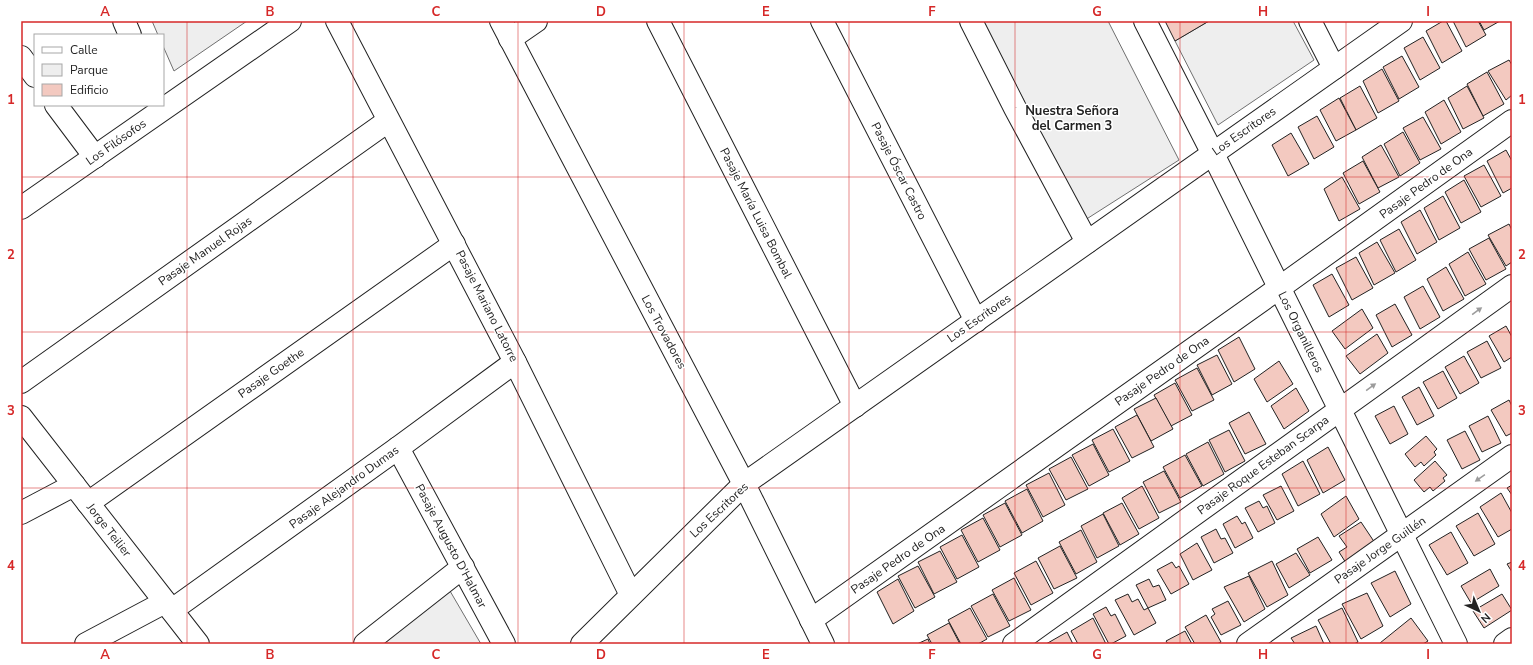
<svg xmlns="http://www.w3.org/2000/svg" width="1533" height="665" font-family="'Nunito Sans',sans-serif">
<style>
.green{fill:#eee;stroke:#6f6f6f}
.building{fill:#f3c9c0;stroke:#222}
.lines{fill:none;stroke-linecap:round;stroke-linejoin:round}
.minor-casing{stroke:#222;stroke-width:24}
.minor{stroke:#fff;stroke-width:22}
.oneway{fill:#9c9c9c}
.grid{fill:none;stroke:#d62828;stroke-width:1;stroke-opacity:0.55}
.labels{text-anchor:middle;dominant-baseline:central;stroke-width:3;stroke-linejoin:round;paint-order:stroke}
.street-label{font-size:12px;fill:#222;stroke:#fff}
.neighbourhood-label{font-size:13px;font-weight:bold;fill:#222;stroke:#fff}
.neatline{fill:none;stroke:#d62828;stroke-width:1.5}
.grid-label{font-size:13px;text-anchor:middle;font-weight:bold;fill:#d62828}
</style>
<rect width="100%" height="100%" fill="#fff"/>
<g class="green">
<path d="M152,21H247L174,71L163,46V35H158Z"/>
<path d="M983,21H1108L1179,160L1085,220Z"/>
<path d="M1209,21H1293L1314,60L1218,125L1175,41Z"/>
<path d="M450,591L481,644H380Z"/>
</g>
<g class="building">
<path d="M1165,21H1209L1175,41Z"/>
<path d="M1443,21H1446L1462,51L1442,63L1426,31Z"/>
<path d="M1453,21H1478L1486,35L1466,47Z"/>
<path d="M1479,21H1500L1484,30Z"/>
<path d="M1423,37L1440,68L1420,80L1404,48Z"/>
<path d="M1402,56L1419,87L1399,99L1383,67Z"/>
<path d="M1509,60L1512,65V95L1506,100L1488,71Z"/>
<path d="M1382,69L1399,101L1378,113L1363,81Z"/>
<path d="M1487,72L1504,104L1483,116L1467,84Z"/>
<path d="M1360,86L1377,118L1356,130L1340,98Z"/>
<path d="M1467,86L1484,118L1463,129L1448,98Z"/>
<path d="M1339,98L1356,130L1336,141L1320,110Z"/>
<path d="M1444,100L1461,132L1441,144L1425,112Z"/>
<path d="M1317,116L1334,147L1314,159L1298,127Z"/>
<path d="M1423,117L1441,149L1420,160L1403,128Z"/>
<path d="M1403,132L1420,163L1400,176L1384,144Z"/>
<path d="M1291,133L1309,164L1288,176L1272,145Z"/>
<path d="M1381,145L1399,177L1378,188L1362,157Z"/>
<path d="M1506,150L1512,161V188L1503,193L1487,161Z"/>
<path d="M1363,161L1380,192L1359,204L1343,173Z"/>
<path d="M1484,165L1501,196L1481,207L1464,176Z"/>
<path d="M1342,177L1360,209L1339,221L1324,189Z"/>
<path d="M1464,180L1481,212L1461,223L1445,192Z"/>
<path d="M1443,196L1460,228L1439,240L1424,208Z"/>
<path d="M1420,210L1437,242L1417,254L1401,222Z"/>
<path d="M1509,224L1512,230V262L1506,266L1488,235Z"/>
<path d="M1399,229L1416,260L1396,272L1380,240Z"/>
<path d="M1489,238L1506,269L1486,280L1469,249Z"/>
<path d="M1377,242L1395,273L1374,285L1359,253Z"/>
<path d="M1468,252L1486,284L1465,296L1449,264Z"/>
<path d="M1356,257L1373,288L1352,300L1336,268Z"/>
<path d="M1446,267L1464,299L1443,311L1427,279Z"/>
<path d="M1332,274L1349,305L1329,317L1313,285Z"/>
<path d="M1423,286L1440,317L1420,329L1404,297Z"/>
<path d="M1395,304L1412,335L1392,347L1376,315Z"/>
<path d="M1362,309L1373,328L1345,349L1332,331Z"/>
<path d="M1506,326L1512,337V357L1504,362L1489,336Z"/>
<path d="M1377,334L1388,353L1360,374L1346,356Z"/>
<path d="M1239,337L1255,369L1234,382L1218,350Z"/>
<path d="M1487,341L1501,368L1481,378L1467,352Z"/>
<path d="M1217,355L1232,384L1212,395L1197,365Z"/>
<path d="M1464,356L1479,383L1460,394L1445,367Z"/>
<path d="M1279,361L1293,384L1267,402L1254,379Z"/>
<path d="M1197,368L1214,400L1192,411L1175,380Z"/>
<path d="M1443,371L1457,398L1438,409L1423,382Z"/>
<path d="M1175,383L1192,415L1171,426L1154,395Z"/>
<path d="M1419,387L1434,416L1417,425L1402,397Z"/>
<path d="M1296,388L1309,411L1284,429L1271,406Z"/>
<path d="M1156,398L1173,429L1151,441L1134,409Z"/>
<path d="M1509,400L1512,406V433L1506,436L1491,410Z"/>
<path d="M1394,406L1408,434L1390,444L1375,416Z"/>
<path d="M1249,412L1266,444L1245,454L1229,423Z"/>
<path d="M1137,415L1154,447L1132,458L1115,427Z"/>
<path d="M1488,416L1501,443L1482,452L1469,426Z"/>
<path d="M1113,429L1130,461L1109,472L1092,440Z"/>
<path d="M1229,430L1245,461L1225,472L1209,440Z"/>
<path d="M1465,431L1480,460L1462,469L1447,440Z"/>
<path d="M1426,436L1437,449L1434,452L1436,455L1424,466L1421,462L1415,467L1405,454Z"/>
<path d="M1208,442L1224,474L1203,486L1186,454Z"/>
<path d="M1093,444L1109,475L1089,486L1072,455Z"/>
<path d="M1328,447L1345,480L1323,493L1307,460Z"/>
<path d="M1185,455L1202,486L1180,498L1163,467Z"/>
<path d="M1071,457L1088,489L1066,500L1049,469Z"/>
<path d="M1303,461L1320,494L1298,506L1282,474Z"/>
<path d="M1435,461L1447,475L1443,478L1445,481L1433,491L1430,487L1424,492L1414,480Z"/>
<path d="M1164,471L1181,502L1159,513L1143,482Z"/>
<path d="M1049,473L1065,505L1043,517L1026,485Z"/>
<path d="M1512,485V495L1507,488Z"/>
<path d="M1142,486L1159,518L1139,529L1122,498Z"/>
<path d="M1281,486L1294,511L1277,520L1263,495Z"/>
<path d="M1027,489L1043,521L1022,533L1005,501Z"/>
<path d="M1501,493L1512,513V529L1498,537L1480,507Z"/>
<path d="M1346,496L1359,519L1334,537L1321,514Z"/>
<path d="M1259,501L1263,508L1267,506L1275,523L1258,532L1245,508Z"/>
<path d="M1005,503L1022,535L1000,547L983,515Z"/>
<path d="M1122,503L1139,534L1120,545L1103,513Z"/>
<path d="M1478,513L1495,544L1474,556L1456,526Z"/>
<path d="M1103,514L1119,546L1097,558L1081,526Z"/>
<path d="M1237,516L1242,524L1245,522L1253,538L1235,548L1223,524Z"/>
<path d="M983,518L1000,550L978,562L961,530Z"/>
<path d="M1361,522L1375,543L1346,563L1339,552L1347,547L1339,536Z"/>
<path d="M1216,529L1221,539L1225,538L1233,553L1214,563L1201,537Z"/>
<path d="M1081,530L1097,562L1076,574L1059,542Z"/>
<path d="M1451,532L1468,563L1447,575L1429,545Z"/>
<path d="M962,535L979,567L957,579L940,547Z"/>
<path d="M1318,537L1332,560L1310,573L1297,549Z"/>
<path d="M1197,543L1212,570L1193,580L1180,554Z"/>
<path d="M1060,546L1077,578L1054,589L1038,558Z"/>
<path d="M940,551L957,582L934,594L918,562Z"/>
<path d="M1296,553L1310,575L1289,588L1276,564Z"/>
<path d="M1036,561L1053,593L1031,605L1014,573Z"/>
<path d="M1272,561L1288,595L1267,607L1248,573Z"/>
<path d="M1172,562L1176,568L1179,566L1189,584L1171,594L1157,570Z"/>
<path d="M1512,562V572L1507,564Z"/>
<path d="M918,566L935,597L915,608L898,576Z"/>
<path d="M1490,569L1499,586L1471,603L1461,586Z"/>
<path d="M1395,571L1411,604L1390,617L1371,583Z"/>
<path d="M1249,576L1265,609L1244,622L1224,587Z"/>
<path d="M1014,578L1031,610L1009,621L992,590Z"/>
<path d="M898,579L914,611L893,624L877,592Z"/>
<path d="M1149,579L1153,587L1159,585L1166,600L1148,608L1136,585Z"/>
<path d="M1367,593L1383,626L1361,639L1342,604Z"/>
<path d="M993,594L1010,626L988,637L971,606Z"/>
<path d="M1128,594L1132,602L1138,599L1144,610L1148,608L1156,623L1134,635L1115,600Z"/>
<path d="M1502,594L1512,610L1484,628L1473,611Z"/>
<path d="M1228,601L1241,625L1221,635L1211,617L1215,614L1212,609Z"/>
<path d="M1106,607L1111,616L1115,614L1126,636L1111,644H1109L1093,614Z"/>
<path d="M970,608L987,639L978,644H961L948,620Z"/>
<path d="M1342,608L1358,642L1354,644H1331L1318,620Z"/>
<path d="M1206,615L1221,642L1217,644H1195L1185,627Z"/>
<path d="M1093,618L1106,644H1078L1071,631Z"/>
<path d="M1411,618L1428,641L1423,644H1381L1380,643Z"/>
<path d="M949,623L960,644H932L927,635Z"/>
<path d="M1316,626L1324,644H1295L1291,638Z"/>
<path d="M1185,631L1192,644H1168L1166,641Z"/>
<path d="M1067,632L1073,644H1046Z"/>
<path d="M928,639L930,644H917Z"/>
</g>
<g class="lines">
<defs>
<g id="minor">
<path d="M124,21L130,35"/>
<path d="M337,21L515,362L631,595"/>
<path d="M501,21L744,484L823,644"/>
<path d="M658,21L855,406"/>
<path d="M822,21L976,321"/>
<path d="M971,21L1015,108L1087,242"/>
<path d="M1145,21L1213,154L1456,644"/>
<path d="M1310,21L1334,68"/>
<path d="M510,39L536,21"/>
<path d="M21,57L35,76"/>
<path d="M56,105L95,157"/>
<path d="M21,208L290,21"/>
<path d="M21,382L388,121"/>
<path d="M21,417L198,644"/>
<path d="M398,448L504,644"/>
<path d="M88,503L454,244"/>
<path d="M21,513L74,485"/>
<path d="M172,610L398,448L515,362"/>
<path d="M811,620L1279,288L1512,121"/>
<path d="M86,644L165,602"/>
<path d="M365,644L463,567"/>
<path d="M582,644L744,484L1401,21"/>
<path d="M1014,644L1512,286"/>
<path d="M1248,644L1512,456"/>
<path d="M1505,644L1512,639"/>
</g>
</defs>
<use href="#minor" class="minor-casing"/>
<use href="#minor" class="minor"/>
</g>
<defs><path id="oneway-solid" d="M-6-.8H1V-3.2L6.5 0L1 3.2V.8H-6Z"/></defs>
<g class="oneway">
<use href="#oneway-solid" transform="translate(1477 311) rotate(-36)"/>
<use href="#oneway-solid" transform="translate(1371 387) rotate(-36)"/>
<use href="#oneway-solid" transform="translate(1480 478) rotate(145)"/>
</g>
<path class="grid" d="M187,21V644M353,21V644M518,21V644M684,21V644M849,21V644M1015,21V644M1180,21V644M1346,21V644M21,177H1512M21,332H1512M21,488H1512"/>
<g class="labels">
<g class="street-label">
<text transform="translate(1244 131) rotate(-35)">Los Escritores</text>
<text transform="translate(116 142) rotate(-35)">Los Filósofos</text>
<text transform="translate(899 171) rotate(63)">Pasaje Óscar Castro</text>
<text transform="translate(1426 183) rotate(-36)">Pasaje Pedro de Ona</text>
<text transform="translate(756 213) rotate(63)">Pasaje María Luisa Bombal</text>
<text transform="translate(205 251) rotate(-35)">Pasaje Manuel Rojas</text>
<text transform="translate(487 306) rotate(63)">Pasaje Mariano Latorre</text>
<text transform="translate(979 318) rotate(-35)">Los Escritores</text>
<text transform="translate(664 332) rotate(62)">Los Trovadores</text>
<text transform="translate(1301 332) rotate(64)">Los Organilleros</text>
<text transform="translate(1162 371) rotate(-35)">Pasaje Pedro de Ona</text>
<text transform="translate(271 373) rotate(-35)">Pasaje Goethe</text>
<text transform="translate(1263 465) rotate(-36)">Pasaje Roque Esteban Scarpa</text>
<text transform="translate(344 487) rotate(-36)">Pasaje Alejandro Dumas</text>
<text transform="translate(719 510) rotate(-43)">Los Escritores</text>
<text transform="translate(109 530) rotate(52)">Jorge Teilier</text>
<text transform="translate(451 546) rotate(62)">Pasaje Augusto D'Halmar</text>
<text transform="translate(1380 550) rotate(-35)">Pasaje Jorge Guillén</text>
<text transform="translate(898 559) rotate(-35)">Pasaje Pedro de Ona</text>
</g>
<g class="neighbourhood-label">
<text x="1072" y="111">Nuestra Señora<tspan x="1072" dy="15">del Carmen 3</tspan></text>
</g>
</g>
<rect width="1533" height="665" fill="none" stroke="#ffffff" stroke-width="44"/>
<rect x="34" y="34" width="130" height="72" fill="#ffffff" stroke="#a7a7a7"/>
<rect x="42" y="47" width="20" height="6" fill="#ffffff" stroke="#a7a7a7"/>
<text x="70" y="54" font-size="12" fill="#222222">Calle</text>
<rect x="42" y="64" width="20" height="12" fill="#eeeeee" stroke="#a7a7a7"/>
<text x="70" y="74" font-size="12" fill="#222222">Parque</text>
<rect x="42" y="84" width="20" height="12" fill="#f3c9c0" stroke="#a7a7a7"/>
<text x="70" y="94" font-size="12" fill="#222222">Edificio</text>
<g transform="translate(1479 611) rotate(136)" stroke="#ffffff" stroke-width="3" paint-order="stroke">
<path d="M0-3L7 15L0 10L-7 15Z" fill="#222222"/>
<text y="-6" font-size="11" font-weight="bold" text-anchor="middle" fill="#222222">N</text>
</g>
<rect x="22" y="22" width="1489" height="621" class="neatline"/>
<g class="grid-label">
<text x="105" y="16">A</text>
<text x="270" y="16">B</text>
<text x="436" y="16">C</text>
<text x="601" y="16">D</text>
<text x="766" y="16">E</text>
<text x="932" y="16">F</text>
<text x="1097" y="16">G</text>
<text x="1263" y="16">H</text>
<text x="1428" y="16">I</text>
<text x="11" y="104">1</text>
<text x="1522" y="104">1</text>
<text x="11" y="259">2</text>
<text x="1522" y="259">2</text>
<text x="11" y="415">3</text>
<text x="1522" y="415">3</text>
<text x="11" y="570">4</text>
<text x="1522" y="570">4</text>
<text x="105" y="659">A</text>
<text x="270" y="659">B</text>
<text x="436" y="659">C</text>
<text x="601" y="659">D</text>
<text x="766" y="659">E</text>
<text x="932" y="659">F</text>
<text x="1097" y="659">G</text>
<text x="1263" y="659">H</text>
<text x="1428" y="659">I</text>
</g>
</svg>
